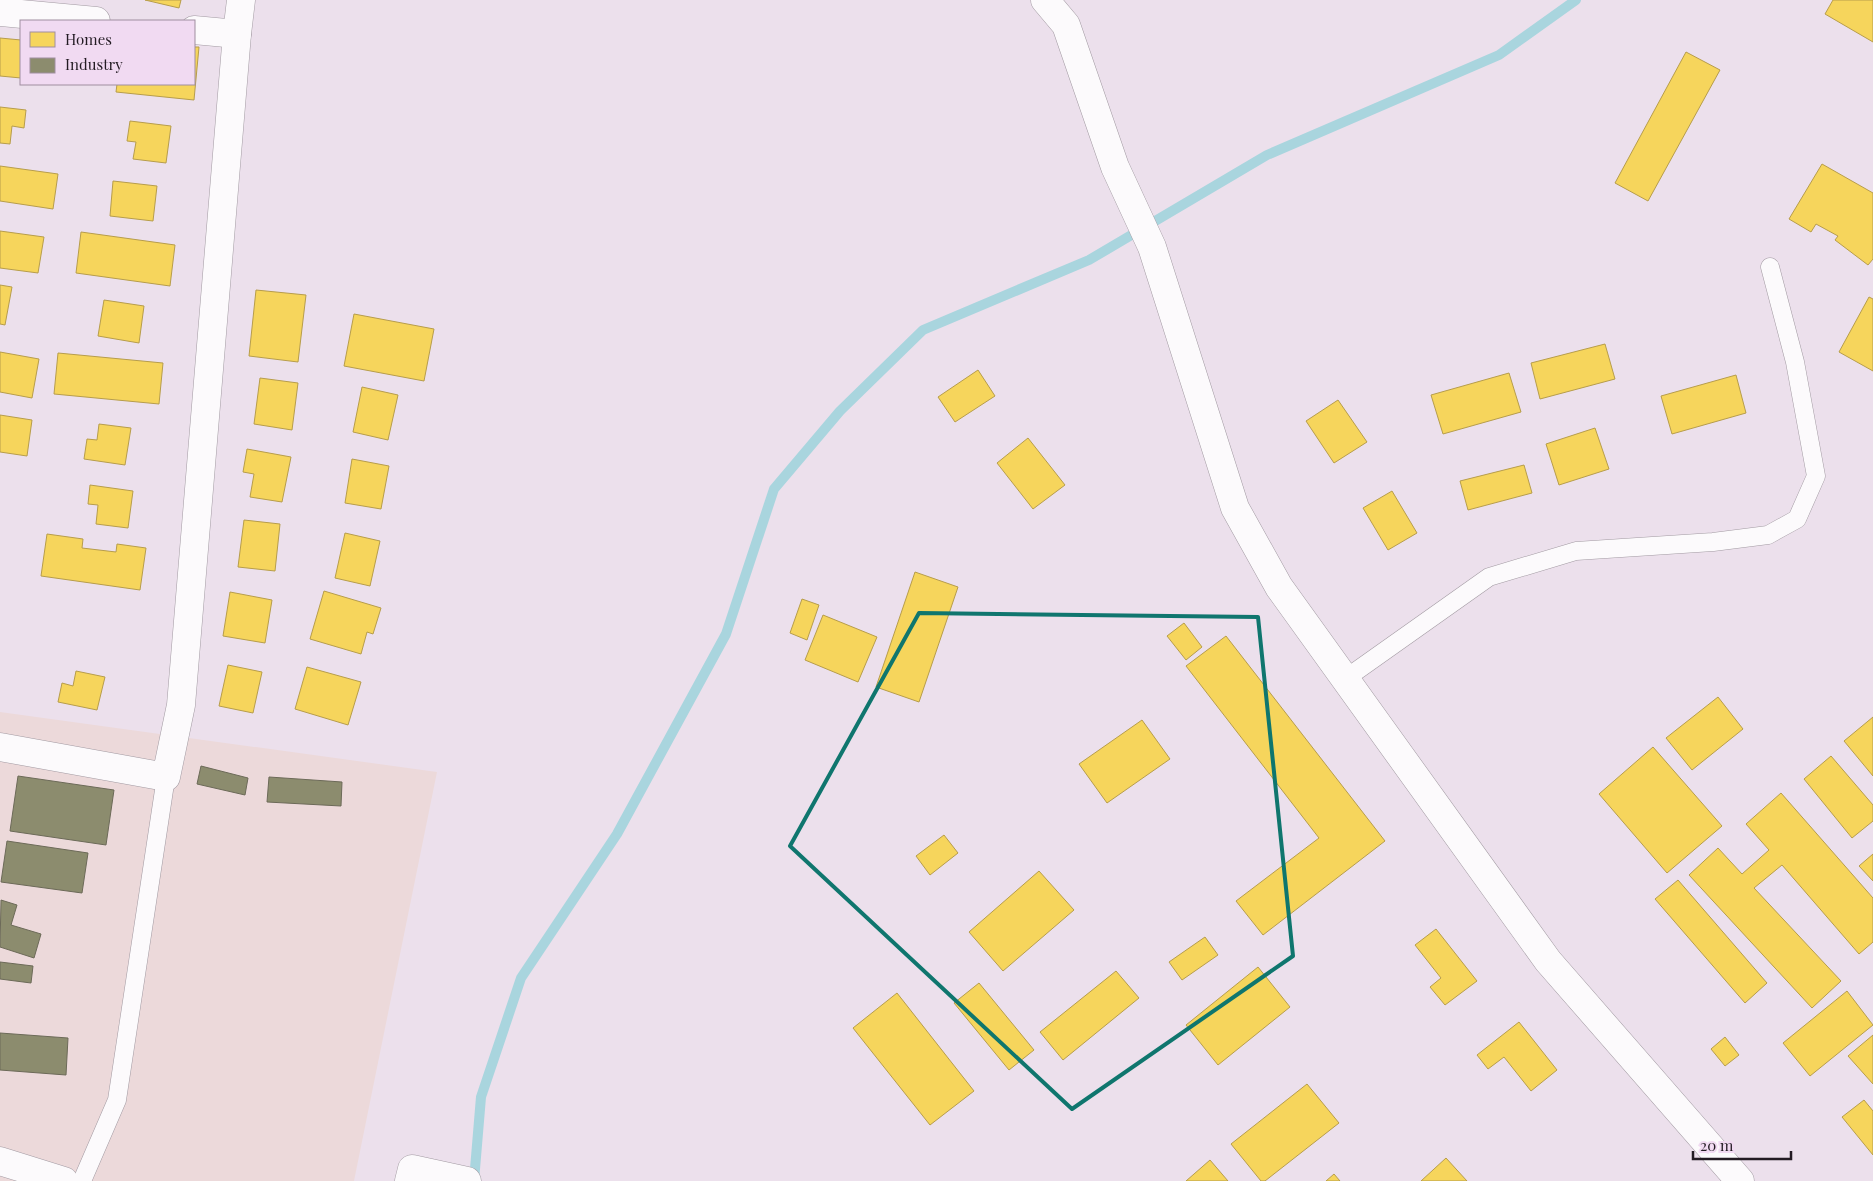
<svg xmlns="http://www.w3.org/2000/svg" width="1873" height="1181" font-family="'Playfair Display',serif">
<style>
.industrial{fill:#ecd9da}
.homes{fill:#f6d55c;stroke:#b79d4b}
.industry{fill:#8c8c6e;stroke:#6c6a58}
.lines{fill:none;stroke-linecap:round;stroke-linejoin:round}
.stream{stroke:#a9d5de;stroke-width:10}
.service-casing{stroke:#a29aa2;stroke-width:19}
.minor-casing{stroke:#a29aa2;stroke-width:29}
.service{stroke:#fcfafc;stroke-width:18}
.minor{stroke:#fcfafc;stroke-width:28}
.marked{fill:none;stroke:#0f766e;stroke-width:4;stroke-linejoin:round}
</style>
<rect width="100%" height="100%" fill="#ece0ec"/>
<path class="industrial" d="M0,712L437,772L354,1181H0Z"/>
<g class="homes">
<path d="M145,0H181L179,8Z"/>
<path d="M1833,0H1873V42L1825,14Z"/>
<path d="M0,38L21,40V78L0,76Z"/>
<path d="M194,47H199L194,100L116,92L117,84H194Z"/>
<path d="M1686,52L1720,70L1648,201L1615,183Z"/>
<path d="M0,107L26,110L24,128L12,126L10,144L0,143Z"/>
<path d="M130,121L171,126L166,163L133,159L136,142L127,141Z"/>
<path d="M1822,164L1873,193V259L1868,265L1835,240L1838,236L1816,224L1811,232L1789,219Z"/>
<path d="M0,166L58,174L53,209L0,201Z"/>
<path d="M113,181L157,186L153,221L110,216Z"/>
<path d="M0,231L44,237L38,273L0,268Z"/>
<path d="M81,232L175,245L170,286L76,273Z"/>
<path d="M0,285L12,287L5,325L0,324Z"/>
<path d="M256,290L306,295L298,362L249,356Z"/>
<path d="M1869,297L1873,299V371L1839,352Z"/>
<path d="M104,300L144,306L139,343L98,336Z"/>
<path d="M354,314L434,329L424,381L344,366Z"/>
<path d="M1605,344L1615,379L1540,399L1531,363Z"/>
<path d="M0,352L39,359L32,398L0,392Z"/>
<path d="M58,353L163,363L159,404L54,394Z"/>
<path d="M978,370L995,396L955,422L938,397Z"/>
<path d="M1509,373L1521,412L1443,434L1431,395Z"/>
<path d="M1736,375L1746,413L1672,434L1661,396Z"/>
<path d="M260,378L298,383L292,430L254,424Z"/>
<path d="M362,387L398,395L388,440L353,432Z"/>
<path d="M1338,400L1367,442L1334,463L1306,421Z"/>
<path d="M0,415L32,420L27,456L0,452Z"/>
<path d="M99,424L131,428L125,465L84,459L87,439L97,440Z"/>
<path d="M1595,428L1609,469L1559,485L1546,444Z"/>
<path d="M1028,438L1065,485L1033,509L997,463Z"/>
<path d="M247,449L291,457L282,502L250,497L254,474L243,472Z"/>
<path d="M352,459L389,466L381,509L345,503Z"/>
<path d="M1524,465L1532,493L1468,510L1460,481Z"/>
<path d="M90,485L133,491L128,528L96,524L98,505L88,504Z"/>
<path d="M1392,491L1417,533L1388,550L1363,508Z"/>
<path d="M244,520L280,524L275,571L238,567Z"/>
<path d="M345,533L380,541L370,586L335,578Z"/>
<path d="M47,534L83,539L82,548L116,552L117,544L146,548L140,590L41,576Z"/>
<path d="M915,572L958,587L919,702L876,687Z"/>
<path d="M324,591L381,608L373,634L367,632L361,654L310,639Z"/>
<path d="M230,592L272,600L265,643L223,636Z"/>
<path d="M802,599L819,605L807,640L790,633Z"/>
<path d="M823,615L877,637L858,682L805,660Z"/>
<path d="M1184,623L1202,647L1186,660L1167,636Z"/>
<path d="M1226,636L1385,841L1263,935L1236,901L1319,838L1186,666Z"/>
<path d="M228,665L262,672L253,713L219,706Z"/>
<path d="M307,667L361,682L348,725L295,709Z"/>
<path d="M76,671L105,677L97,710L58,702L62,683L73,686Z"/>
<path d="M1718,697L1743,729L1692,770L1666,738Z"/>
<path d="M1873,717V776L1844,741Z"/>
<path d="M1142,720L1170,759L1107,803L1079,764Z"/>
<path d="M1653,747L1722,826L1667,873L1599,794Z"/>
<path d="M1831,756L1873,805V821L1852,838L1804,779Z"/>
<path d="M1781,793L1873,898V942L1859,954L1782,865L1754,888L1841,981L1812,1008L1689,875L1718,848L1742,874L1769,850L1746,824Z"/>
<path d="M944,835L958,853L930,875L916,856Z"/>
<path d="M1873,854V881L1859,866Z"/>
<path d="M1039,871L1074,910L1003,971L969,932Z"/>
<path d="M1678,880L1767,983L1745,1003L1655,899Z"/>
<path d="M1436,929L1477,981L1445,1005L1430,987L1441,978L1415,945Z"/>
<path d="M1205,937L1218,955L1182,980L1169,962Z"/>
<path d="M1258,967L1290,1007L1218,1065L1186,1025Z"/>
<path d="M1116,971L1139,998L1063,1060L1040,1032Z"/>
<path d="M979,983L1034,1050L1009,1070L954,1003Z"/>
<path d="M1847,991L1873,1025L1810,1076L1783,1043Z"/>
<path d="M897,993L974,1091L930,1125L853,1028Z"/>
<path d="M1519,1022L1557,1070L1531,1091L1504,1057L1488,1069L1477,1055Z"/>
<path d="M1873,1035V1084L1848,1056Z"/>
<path d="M1725,1037L1739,1055L1725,1066L1711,1049Z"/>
<path d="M1307,1084L1339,1123L1265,1181H1261L1231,1144Z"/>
<path d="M1864,1100L1873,1111V1155L1842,1117Z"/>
<path d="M1446,1158L1467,1181H1421Z"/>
<path d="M1210,1160L1228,1181H1186Z"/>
<path d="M1334,1174L1340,1181H1326Z"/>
</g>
<g class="industry">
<path d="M201,766L248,778L245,795L197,784Z"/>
<path d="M18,776L114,790L106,845L10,831Z"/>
<path d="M269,777L342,782L341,806L267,802Z"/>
<path d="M7,841L88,853L82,893L1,882Z"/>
<path d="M1,900L17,905L11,925L41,934L34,958L0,947Z"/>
<path d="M0,962L33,966L31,983L0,979Z"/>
<path d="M0,1033L68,1038L66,1075L0,1070Z"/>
</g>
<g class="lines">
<path class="stream" d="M474,1181L481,1097L521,978L617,834L726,634L774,489L840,411L923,330L1089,260L1267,155L1499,55L1576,0"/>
<defs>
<g id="service">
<path d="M1345,679L1489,577L1576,551L1713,542L1768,535L1797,519L1816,476L1795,362L1770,267"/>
<path d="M82,1181L117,1100L166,777"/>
</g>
<g id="minor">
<path d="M1045,0L1066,25L1115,167L1152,247L1235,508L1279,587L1548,961L1740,1181"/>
<path d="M0,12L96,21"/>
<path d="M194,30L237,34"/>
<path d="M0,747L166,777L181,705L237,34L241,0"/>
<path d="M0,1161L64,1181"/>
<path d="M409,1181L412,1169L467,1181"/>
</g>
</defs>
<use href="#service" class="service-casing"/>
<use href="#minor" class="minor-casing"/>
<use href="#service" class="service"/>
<use href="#minor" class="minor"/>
</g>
<path class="marked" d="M919,613L1258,617L1293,956L1072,1109L790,846Z"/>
<rect x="20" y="20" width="175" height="65" fill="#f1daf2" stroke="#9f8e9f"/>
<rect x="30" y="32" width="25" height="15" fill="#f6d55c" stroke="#9f8e9f"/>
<text x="65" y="45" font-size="15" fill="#231b23">Homes</text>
<rect x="30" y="58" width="25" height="15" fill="#8c8c6e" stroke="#9f8e9f"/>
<text x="65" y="70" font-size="15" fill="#231b23">Industry</text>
<path d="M1693 1151v8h98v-8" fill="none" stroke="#231b23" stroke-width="2.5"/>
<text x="1700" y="1151" font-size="15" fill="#231b23" stroke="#f1daf2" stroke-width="4" paint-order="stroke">20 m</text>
</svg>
